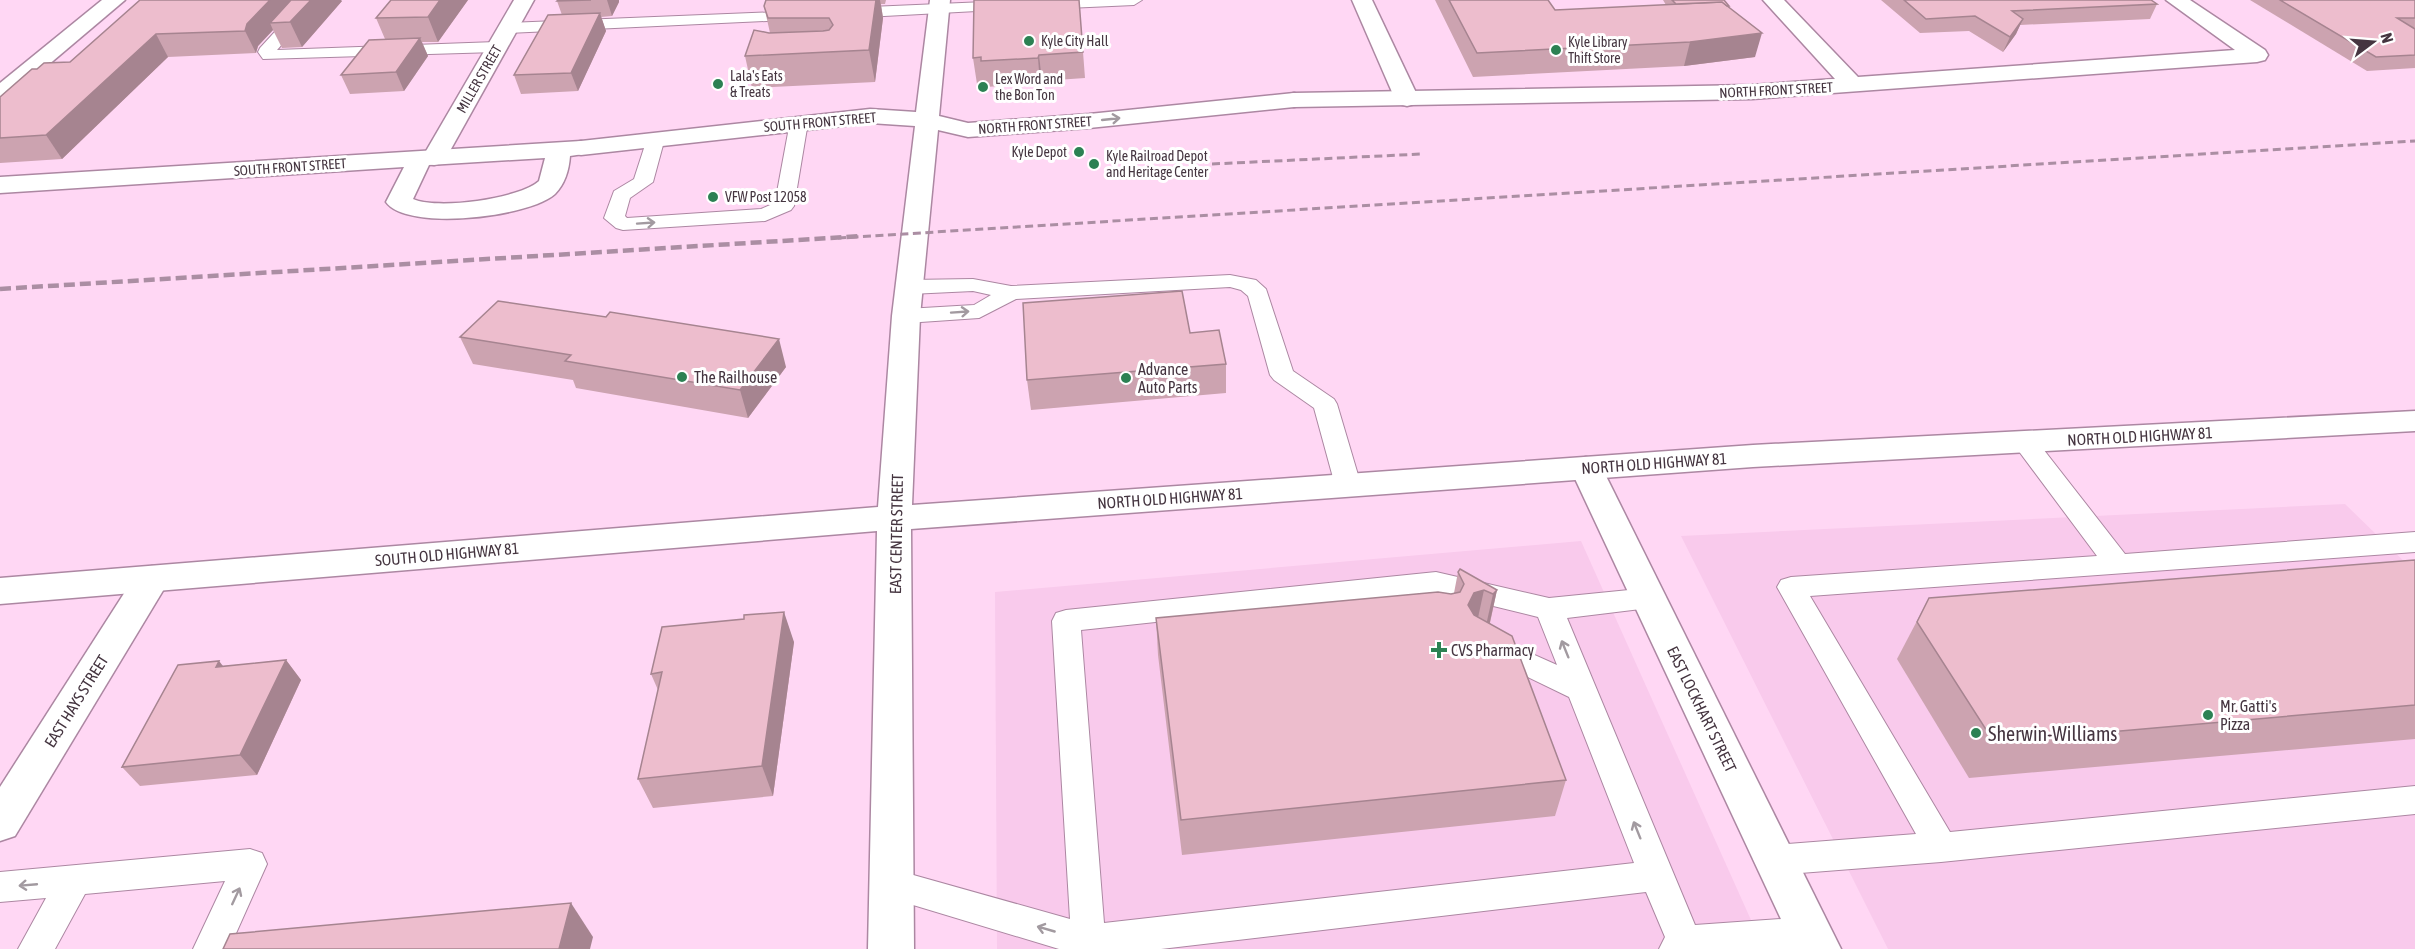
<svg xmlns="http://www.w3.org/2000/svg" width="2415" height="949" font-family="'Asap Condensed',sans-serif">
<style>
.built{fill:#f9caec}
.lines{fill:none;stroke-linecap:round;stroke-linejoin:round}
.lane-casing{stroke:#ac87a2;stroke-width:2}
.street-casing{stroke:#ac87a2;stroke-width:3}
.secondary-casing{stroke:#ac87a2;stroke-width:3}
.lane{fill:#fff;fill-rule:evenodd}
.street{fill:#fff;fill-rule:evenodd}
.secondary{fill:#fff;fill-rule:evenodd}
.rail-far1{stroke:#ab8ea3;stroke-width:3;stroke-dasharray:8 4.5;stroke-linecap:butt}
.rail{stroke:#ab8ea3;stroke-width:4.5;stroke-dasharray:11 5;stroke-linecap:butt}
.wall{fill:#cca3b0}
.shaded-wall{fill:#a68490}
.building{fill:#edbdcd;stroke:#a68490;stroke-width:1.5}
.oneway{stroke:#a29aa0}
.poi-dot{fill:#2c8153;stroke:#fff;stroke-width:2}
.labels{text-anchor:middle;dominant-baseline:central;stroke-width:6;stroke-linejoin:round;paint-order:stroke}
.far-poi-label{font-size:14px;fill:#453540;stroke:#fff;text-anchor:start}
.far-street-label{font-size:14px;fill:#453540;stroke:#fff}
.poi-label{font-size:16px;fill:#453540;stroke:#fff;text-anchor:start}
.street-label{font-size:16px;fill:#453540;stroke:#fff}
.near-poi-label{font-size:20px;fill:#453540;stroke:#fff;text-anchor:start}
</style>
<rect width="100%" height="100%" fill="#ffd7f4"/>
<g class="built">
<path d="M2345,504L2415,572V949H1888L1681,536Z"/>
<path d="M1581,541L1764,949H997L995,592Z"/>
</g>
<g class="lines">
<defs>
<g id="lane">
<path d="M304,0H321L277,50L496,42L504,47L496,52L263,59L258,52L260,48Z"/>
<path d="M1142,0L1134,5L1045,9L1037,4L1042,0Z"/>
<path d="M1008,1L1016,6L1014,9L847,18L839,13L847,8Z"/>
<path d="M802,11L810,16L808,19L508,33L500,28L508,23Z"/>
<path d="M799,117L805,118L808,122L794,206L791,210L765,221L623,230L616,228L604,218L614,191L634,179L645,145L647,141H661L663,145L653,182L630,198L625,216L627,218L761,209L775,203L790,122L793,118Z"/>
<path d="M1230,275L1256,280L1266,289L1293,371L1334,399L1337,404L1361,485L1357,491L1348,494L1339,491L1335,485L1314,408L1274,380L1270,375L1248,296L1241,290L1230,287L1016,299L979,318L906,323L898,321L895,316L898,311L906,309L974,305L991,295L973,291L910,294L902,292L899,287L902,282L910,280L973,279L1011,286Z"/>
<path d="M2024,434L2033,436L2125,554L2415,532V552L1810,596L1950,832L2415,786V814L1941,862L1775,875L1763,871L1758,860L1763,849L1775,845L1916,834L1777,587L1781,580L1791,577L2097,556L2012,442L2015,436Z"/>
<path d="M1436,572L1549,598L1649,588L1659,591L1663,598L1659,605L1649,608L1567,618L1695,925L1810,917L1822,922L1827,933L1822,944L1811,949H1659L1665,937L1646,892L1161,949H1059L880,895L875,884L880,873L892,869L1070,919L1052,621L1056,613L1066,610ZM1436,592L1538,617L1557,665L1490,635L1480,638L1476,646L1480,654L1569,697L1634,863L1104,923L1081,630Z"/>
<path d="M250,849L262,853L267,864L229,949H193L225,881L85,894L55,949H18L46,898L0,902V872Z"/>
</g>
<g id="street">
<path d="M1763,0H1784L1858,77L2235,50L2166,0H2190L2265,50L2268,55L2265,60L2257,62L1752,99L1294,107L1286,105L1282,100L1286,95L1294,93L1752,85L1835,79Z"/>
<path d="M581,141L590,143L593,148L590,153L570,156C569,170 565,184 555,194C530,217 407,232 386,202L404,167L0,193V177ZM545,158L539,181C519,199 437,210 413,199L429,165Z"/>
<path d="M1586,457L1598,460L1602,468L1841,949H1795L1570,468L1574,460Z"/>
<path d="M152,566L165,570L170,579L15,836L0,841V787L139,570Z"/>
</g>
<g id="secondary">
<path d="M102,0H125L8,99L0,101V83Z"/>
<path d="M514,0H534L446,158L443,163L434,165L425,163L422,158Z"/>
<path d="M930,0H950L939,116L968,123L1089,114L1294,93L1302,95L1306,100L1302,105L1294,107L1089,128L968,137L938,130L920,316L912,505L1753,445L2415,411V431L1753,467L911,529L914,949H868L877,531L0,604V578L878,507L892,316L915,126L870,123L581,155L572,153L569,148L572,143L581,141L870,109L916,112Z"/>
<path d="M1352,0H1372L1419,99L1415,104L1407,106L1399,104L1395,99Z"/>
</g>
</defs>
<use href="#lane" class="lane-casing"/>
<use href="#street" class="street-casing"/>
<use href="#secondary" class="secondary-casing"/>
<use href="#lane" class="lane"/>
<use href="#street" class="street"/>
<use href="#secondary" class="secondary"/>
<g class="rail-far1">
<path d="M1212,164L1422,154"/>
<path d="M838,238L2415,141"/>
</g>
<path class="rail" d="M0,289L862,236"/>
</g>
<g class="wall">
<path d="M140,0L342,1L302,47L282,48L273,30L258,46L256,53L168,57L62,159L0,163V97L37,69L70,62Z"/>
<path d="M468,0L438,42H422L428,56L404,91L350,94L341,75L385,39L376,18Z"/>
<path d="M558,0H619V2L612,16L601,17L606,31L578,91L521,94L514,75L562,15L557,1Z"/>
<path d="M766,0H886L885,4H881L883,18L875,82L752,88L745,56L770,33L764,6Z"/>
<path d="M1079,0L1085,78L1042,81L1040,84L984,87L983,83L977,84L973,58Z"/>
<path d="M1435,0H1548L1555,10L1666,5L1663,0H1724L1729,6V7L1755,57L1684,66L1473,77Z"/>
<path d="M1881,0H2151L2157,4L2150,19L2020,25L2016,34L2003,52L1969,31L1920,33Z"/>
<path d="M2250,0H2415V68L2367,71Z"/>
<path d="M1190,333L1226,364V393L1031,410L1027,380Z"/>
<path d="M460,337L786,367L748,418L576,388L573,380L473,364Z"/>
<path d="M2415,560V739L1969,778L1897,659L1929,598Z"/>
<path d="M1458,572L1497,590L1490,623L1566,780L1555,816L1182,855L1158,655L1156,618L1451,594L1454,593Z"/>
<path d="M744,619L794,642L773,796L653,808L638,779L658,690L651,674Z"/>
<path d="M286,660L301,680L257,775L140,786L122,767L224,666Z"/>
</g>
<g class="shaded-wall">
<path d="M270,0H297L270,23L273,30L258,46L256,53L245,31L247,24Z"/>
<path d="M311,0H341L342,1L302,47L290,22Z"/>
<path d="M440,0H468L438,42L428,17Z"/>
<path d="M607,0H619V2L612,16Z"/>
<path d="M876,0H880L883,18L875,82L869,50Z"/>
<path d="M600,13L606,31L578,91L571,73Z"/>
<path d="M2023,19L2016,34L2003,52L2010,37Z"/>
<path d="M1762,33L1755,57L1684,66L1690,42Z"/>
<path d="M156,34L168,57L62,159L46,135Z"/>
<path d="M420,38L428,56L404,91L396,72Z"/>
<path d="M1039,55L1042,81L1040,84L1038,58Z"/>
<path d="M779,339L786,367L748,418L740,390Z"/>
<path d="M1484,590L1476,627L1468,605L1474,593Z"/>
<path d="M1497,590L1489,626L1485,630L1493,594Z"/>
<path d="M784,612L794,642L773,796L762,766Z"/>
<path d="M286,660L301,680L257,775L240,755Z"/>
<path d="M219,661L235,681L216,667Z"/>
<path d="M571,903L593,937L590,949H559Z"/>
</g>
<g class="building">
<path d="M140,0H270L247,24L245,31L156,34L46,135L0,138V97L32,69H37L44,63L70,62Z"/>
<path d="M291,0H311L290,22L270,23Z"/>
<path d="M391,0H440L428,17L376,18Z"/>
<path d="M558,0H591L557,1Z"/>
<path d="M766,0H876L869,50L745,56L754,30L769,33L823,31L829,30L833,25L829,18H768L764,6Z"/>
<path d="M974,0H1079L1083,52L1039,55L1038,58L981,61V57L973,58Z"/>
<path d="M1449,0H1548L1555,10L1722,2L1762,33L1690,42L1477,53Z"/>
<path d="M1672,0H1724L1729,6H1727L1722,2L1676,4Z"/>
<path d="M1904,0H2151L2157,4L2012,11L2023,19L2010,37L1975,16L1926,19Z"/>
<path d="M2280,0H2415V18H2397L2415,29V55L2376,57Z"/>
<path d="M600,13L571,73L514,75L548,15Z"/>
<path d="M420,38L396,72L341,75L369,40Z"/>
<path d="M1182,291L1190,333L1219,330L1226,364L1027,380L1023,303Z"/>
<path d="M498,301L606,317L610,312L779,339L740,390L565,361L571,355L460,337Z"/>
<path d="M2415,560V705L1994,742L1917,622L1929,598Z"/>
<path d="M1460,569L1497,590L1493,594L1484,590L1474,593L1468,605L1474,615L1512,636L1566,780L1181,820L1156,618L1438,592L1451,594L1460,592L1464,584L1458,572Z"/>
<path d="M784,612L762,766L638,779L662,672L651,674L662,627L744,619V615Z"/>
<path d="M286,660L240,755L122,767L178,665L219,661L216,667Z"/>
<path d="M571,903L559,949H223L230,934Z"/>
</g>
<defs><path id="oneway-shaft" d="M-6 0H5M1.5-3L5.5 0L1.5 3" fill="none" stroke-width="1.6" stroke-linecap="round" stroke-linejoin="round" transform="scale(1.5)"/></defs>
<g class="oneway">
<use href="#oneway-shaft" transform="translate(1111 119) rotate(-6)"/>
<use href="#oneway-shaft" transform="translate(646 223) rotate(-4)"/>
<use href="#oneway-shaft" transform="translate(960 312) rotate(-4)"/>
<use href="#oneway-shaft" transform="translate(1565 649) rotate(-112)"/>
<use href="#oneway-shaft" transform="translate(1637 830) rotate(-112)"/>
<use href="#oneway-shaft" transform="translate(28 885) rotate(175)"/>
<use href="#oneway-shaft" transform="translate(236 896) rotate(-65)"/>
<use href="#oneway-shaft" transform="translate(1046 929) rotate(-164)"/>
</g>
<g class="poi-dot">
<circle cx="1029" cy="41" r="6"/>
<circle cx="1556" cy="50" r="6"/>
<circle cx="718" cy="84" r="6"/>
<circle cx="983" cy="87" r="6"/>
<circle cx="1079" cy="152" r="6"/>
<circle cx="1094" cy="164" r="6"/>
<circle cx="713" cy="197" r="6"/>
<circle cx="682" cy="377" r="6"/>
<circle cx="1126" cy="378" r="6"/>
<path d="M1436 641h6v6h6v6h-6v6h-6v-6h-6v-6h6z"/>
<circle cx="2208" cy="715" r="6"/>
<circle cx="1976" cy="733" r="6"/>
</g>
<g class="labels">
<g class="far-poi-label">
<text x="1041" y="41">Kyle City Hall</text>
<text x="1568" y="42">Kyle Library<tspan x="1568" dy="16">Thift Store</tspan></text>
<text x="730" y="76">Lala's Eats<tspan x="730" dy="16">&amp; Treats</tspan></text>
<text x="995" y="79">Lex Word and<tspan x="995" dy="16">the Bon Ton</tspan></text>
<text x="1067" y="152" text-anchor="end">Kyle Depot</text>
<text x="1106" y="156">Kyle Railroad Depot<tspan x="1106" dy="16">and Heritage Center</tspan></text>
<text x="725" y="197">VFW Post 12058</text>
</g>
<g class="far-street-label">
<text transform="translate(479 79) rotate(-60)">MILLER STREET</text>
<text transform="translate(1776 90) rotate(-3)">NORTH FRONT STREET</text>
<text transform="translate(820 122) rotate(-5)">SOUTH FRONT STREET</text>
<text transform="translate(1035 125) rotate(-4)">NORTH FRONT STREET</text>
<text transform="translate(290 167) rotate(-4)">SOUTH FRONT STREET</text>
</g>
<g class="poi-label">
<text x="1138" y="369">Advance<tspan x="1138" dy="18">Auto Parts</tspan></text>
<text x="694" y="377">The Railhouse</text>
<text x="1451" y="650">CVS Pharmacy</text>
<text x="2220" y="706">Mr. Gatti's<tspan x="2220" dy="18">Pizza</tspan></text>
</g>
<g class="street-label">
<text transform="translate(2140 436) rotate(-3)">NORTH OLD HIGHWAY 81</text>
<text transform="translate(1654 463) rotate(-4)">NORTH OLD HIGHWAY 81</text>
<text transform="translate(1170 498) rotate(-4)">NORTH OLD HIGHWAY 81</text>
<text transform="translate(896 534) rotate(-89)">EAST CENTER STREET</text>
<text transform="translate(447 554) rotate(-5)">SOUTH OLD HIGHWAY 81</text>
<text transform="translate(76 701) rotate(-58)">EAST HAYS STREET</text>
<text transform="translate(1702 709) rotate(64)">EAST LOCKHART STREET</text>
</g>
<g class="near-poi-label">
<text x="1988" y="733">Sherwin-Williams</text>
</g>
</g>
<g transform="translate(2373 42) rotate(74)" stroke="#ffffff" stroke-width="4.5" paint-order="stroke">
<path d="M0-4.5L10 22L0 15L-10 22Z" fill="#453540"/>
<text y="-9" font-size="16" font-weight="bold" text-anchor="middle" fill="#453540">N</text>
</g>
</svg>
